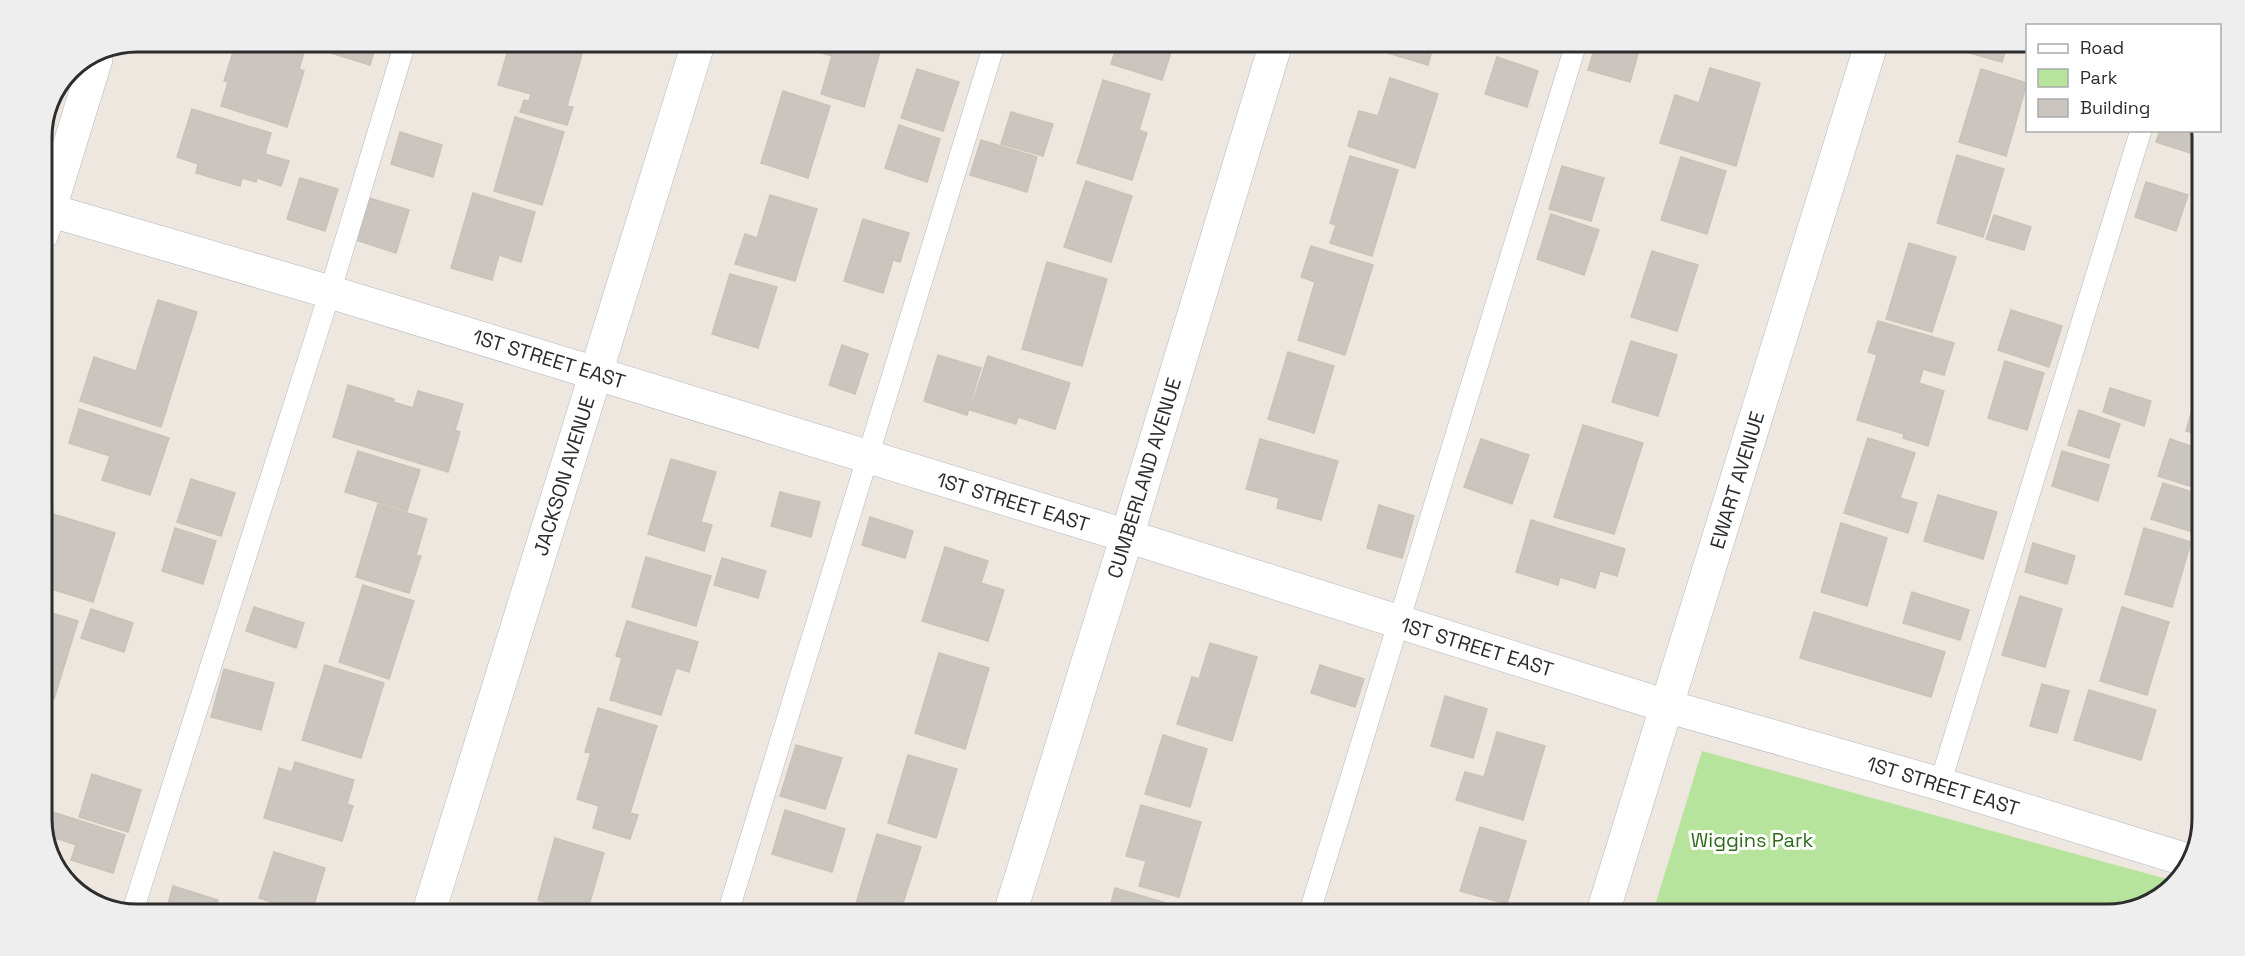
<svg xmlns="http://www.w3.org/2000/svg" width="2245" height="956" font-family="'Space Grotesk',sans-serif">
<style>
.green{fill:#b7e49c}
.building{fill:#cac5be;stroke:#cac3b9;stroke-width:1.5}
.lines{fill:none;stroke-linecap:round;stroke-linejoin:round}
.lane-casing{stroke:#b3b6c0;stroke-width:22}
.street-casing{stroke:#b3b6c0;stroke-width:34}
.secondary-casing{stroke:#b3b6c0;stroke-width:34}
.lane{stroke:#fff;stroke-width:21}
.street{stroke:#fff;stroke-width:33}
.secondary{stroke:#fff;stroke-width:33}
.labels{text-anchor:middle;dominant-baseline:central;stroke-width:6;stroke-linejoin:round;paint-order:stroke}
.street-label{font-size:20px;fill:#2d2d2d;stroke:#fff}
.park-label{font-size:20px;fill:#2e6c1b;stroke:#fff}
.rim{fill:none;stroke:#2d2d2d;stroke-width:3}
</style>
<rect width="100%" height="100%" fill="#eee7df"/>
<path class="green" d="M1702,751L2174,881L2161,898L2108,914L1653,912Z"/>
<g class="building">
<path d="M236,42L279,43L305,50L299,69L304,71L287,127L221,106L228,82L224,81Z"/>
<path d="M331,43H377L370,65L328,52Z"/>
<path d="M510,43L585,44L567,106L573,107L567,125L520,112L524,100L529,101L531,94L498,85Z"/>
<path d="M802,44L882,45L864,107L821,94L832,56L801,47Z"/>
<path d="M1117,45L1173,46L1162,80L1111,64Z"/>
<path d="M1382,46L1433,47L1428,65L1381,51Z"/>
<path d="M1595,47H1640L1630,82L1588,70Z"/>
<path d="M1967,49H2006L2002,62L1966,52Z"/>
<path d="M1497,57L1538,71L1527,107L1485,94Z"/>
<path d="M1710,68L1760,83L1736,166L1660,143L1675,95L1699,103Z"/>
<path d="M917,69L959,82L943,131L901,118Z"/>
<path d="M1981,69L2027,83L2006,156L1959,142Z"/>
<path d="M1390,78L1438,94L1415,168L1348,146L1359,111L1378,116Z"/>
<path d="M1103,80L1150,94L1139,130L1147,133L1132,180L1077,163Z"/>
<path d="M783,91L830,106L808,178L761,163Z"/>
<path d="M192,109L271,133L265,154L289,161L281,186L257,178L256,182L242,178L240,186L196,173L198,164L177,157Z"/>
<path d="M1011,112L1053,124L1043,156L1001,144Z"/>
<path d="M515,117L564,132L542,205L494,191Z"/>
<path d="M899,125L940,139L927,182L885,168Z"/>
<path d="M2160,130H2202L2203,137L2197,155L2156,142Z"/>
<path d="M400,132L442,145L433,177L391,164Z"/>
<path d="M981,140L1037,157L1027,192L970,175Z"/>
<path d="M1957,155L2004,169L1983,237L1937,223Z"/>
<path d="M1350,156L1398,170L1372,256L1330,243L1336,225L1330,223Z"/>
<path d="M1681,157L1726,171L1707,234L1661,220Z"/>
<path d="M1562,166L1604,178L1591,221L1549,209Z"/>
<path d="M300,178L338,189L325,231L287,219Z"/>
<path d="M1086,181L1132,196L1111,262L1064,247Z"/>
<path d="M2146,182L2188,195L2176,231L2135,217Z"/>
<path d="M473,193L535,212L521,262L499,255L492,280L451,268Z"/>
<path d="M770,195L817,209L795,281L735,264L745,234L757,238Z"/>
<path d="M366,197L409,210L396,253L353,239Z"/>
<path d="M1551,214L1599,230L1584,275L1537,259Z"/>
<path d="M1994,215L2031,227L2024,250L1986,239Z"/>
<path d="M863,219L909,233L900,262L893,260L883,293L844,281Z"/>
<path d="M1909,243L1956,257L1932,332L1886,319Z"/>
<path d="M1311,246L1373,265L1345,355L1298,340L1315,282L1301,277Z"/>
<path d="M1652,251L1698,265L1677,331L1631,317Z"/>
<path d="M1047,262L1107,279L1082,366L1022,349Z"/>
<path d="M730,274L777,287L758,348L712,334Z"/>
<path d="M158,300L197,312L161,427L80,401L94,357L136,371Z"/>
<path d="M2011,310L2062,326L2049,367L1998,350Z"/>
<path d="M1878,321L1954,343L1944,375L1923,369L1919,383L1944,391L1928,446L1903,438L1904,434L1857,420L1877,355L1868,352Z"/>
<path d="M1631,341L1677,355L1658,416L1612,402Z"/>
<path d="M842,345L868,354L855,394L829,385Z"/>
<path d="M1288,352L1334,366L1314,433L1268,419Z"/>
<path d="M938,355L981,368L967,415L924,401Z"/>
<path d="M988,356L1070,383L1055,429L1018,417L1016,424L970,410Z"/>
<path d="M2005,361L2044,373L2027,430L1988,418Z"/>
<path d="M2200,381V435L2186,431Z"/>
<path d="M348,385L394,399L393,402L413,408L418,391L463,404L455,430L460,432L448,472L333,437Z"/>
<path d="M2110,388L2151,401L2144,426L2103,412Z"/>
<path d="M79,409L169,438L150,495L102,480L110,456L69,443Z"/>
<path d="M2079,410L2120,424L2109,458L2068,445Z"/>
<path d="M1583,425L1643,443L1614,534L1554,517Z"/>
<path d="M1868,438L1915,453L1900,498L1917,503L1908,533L1844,513Z"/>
<path d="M1260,439L1338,461L1321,520L1277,508L1279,498L1246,489Z"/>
<path d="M1481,439L1529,455L1512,504L1464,487Z"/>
<path d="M2170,439L2200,449L2199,489L2158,476Z"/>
<path d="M358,451L420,470L407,511L345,492Z"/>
<path d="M2062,451L2109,465L2098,501L2052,486Z"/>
<path d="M671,459L716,472L701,522L712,525L704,551L648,534Z"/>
<path d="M191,479L235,493L221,536L177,522Z"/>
<path d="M2163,483L2199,494V534L2151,519Z"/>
<path d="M780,492L820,502L811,537L771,526Z"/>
<path d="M1938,495L1997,512L1983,559L1924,541Z"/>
<path d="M378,504L427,519L416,555L421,556L409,593L356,577Z"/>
<path d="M1379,505L1414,516L1402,558L1367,548Z"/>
<path d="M53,514L115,533L93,602L42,586V547Z"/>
<path d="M870,517L913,531L905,558L862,545Z"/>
<path d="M1531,520L1625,549L1617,576L1600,571L1595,588L1560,577L1558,585L1516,572Z"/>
<path d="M1841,523L1887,538L1867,606L1821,592Z"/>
<path d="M175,528L216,541L203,584L162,571Z"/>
<path d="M2144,528L2191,542L2172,607L2125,594Z"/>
<path d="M2033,543L2075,556L2067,584L2025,572Z"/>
<path d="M945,547L988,561L981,583L1004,590L988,641L922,621Z"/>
<path d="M646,557L711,576L696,626L632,607Z"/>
<path d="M722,558L766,571L758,598L714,585Z"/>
<path d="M363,585L414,601L389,679L339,662Z"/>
<path d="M1912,592L1969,610L1960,640L1903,623Z"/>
<path d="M2020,596L2062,609L2045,667L2002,655Z"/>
<path d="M254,607L304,623L296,648L246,631Z"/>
<path d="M2122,607L2169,622L2147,695L2100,681Z"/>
<path d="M91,609L133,623L124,652L81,638Z"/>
<path d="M42,610L78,621L54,699L42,695Z"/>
<path d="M1814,612L1945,652L1931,697L1800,658Z"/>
<path d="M627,621L698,642L689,672L676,668L661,715L610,700L622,658L616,656Z"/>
<path d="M1210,643L1257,657L1232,741L1177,724L1192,677L1199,679Z"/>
<path d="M939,653L989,668L965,749L915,733Z"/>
<path d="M325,665L384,683L361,758L302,740Z"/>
<path d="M1320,665L1364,679L1355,707L1311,693Z"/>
<path d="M224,669L274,683L261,730L211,717Z"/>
<path d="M2042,684L2069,691L2057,733L2030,726Z"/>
<path d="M2089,690L2156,710L2141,760L2074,740Z"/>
<path d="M1445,696L1487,709L1473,758L1431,746Z"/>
<path d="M598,708L657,726L630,813L638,815L630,839L593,828L599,806L577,799L591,753L585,752Z"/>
<path d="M1497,732L1545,746L1523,820L1456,800L1465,772L1484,777Z"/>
<path d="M1163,735L1207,749L1190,807L1145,794Z"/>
<path d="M796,745L842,758L825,809L780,796Z"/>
<path d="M908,755L957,769L936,838L888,823Z"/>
<path d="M295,762L354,780L347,804L353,806L342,841L264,818L279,768L292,772Z"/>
<path d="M92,774L141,790L128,832L79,817Z"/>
<path d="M1141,805L1201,822L1179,897L1139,886L1146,861L1126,856Z"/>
<path d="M43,809L125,835L113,873L71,860L76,845L46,835L42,825Z"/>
<path d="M785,810L845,829L832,872L772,854Z"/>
<path d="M1480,827L1526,841L1507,904L1460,891Z"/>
<path d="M877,834L921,847L903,903L915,907V910H854Z"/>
<path d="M555,838L604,853L588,909H569L538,900Z"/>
<path d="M274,852L325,868L313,908H289L259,898Z"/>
<path d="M173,886L218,900L216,907H167Z"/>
<path d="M1115,888L1166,903L1164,911L1109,910Z"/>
</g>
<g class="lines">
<defs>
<g id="lane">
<path d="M1940,784L2141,130"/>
<path d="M134,907L330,292L405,43"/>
<path d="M729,909L994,45"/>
<path d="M1310,911L1575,47"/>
</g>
<g id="street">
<path d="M42,208L330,292L1127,536L1666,706L1940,784L2190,861"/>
<path d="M42,234L96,59"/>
<path d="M430,908L698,44"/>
<path d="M1603,912L1870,48"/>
</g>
<path id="secondary" d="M1011,910L1127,536L1275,46"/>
</defs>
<use href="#lane" class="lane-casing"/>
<use href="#street" class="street-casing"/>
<use href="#secondary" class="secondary-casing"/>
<use href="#lane" class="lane"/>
<use href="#street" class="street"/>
<use href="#secondary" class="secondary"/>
</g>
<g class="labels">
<g class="street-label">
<text transform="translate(549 359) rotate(17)">1ST STREET EAST</text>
<text transform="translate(564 476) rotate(-73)">JACKSON AVENUE</text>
<text transform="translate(1144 478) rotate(-73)">CUMBERLAND AVENUE</text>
<text transform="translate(1737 480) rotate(-73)">EWART AVENUE</text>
<text transform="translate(1013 502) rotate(17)">1ST STREET EAST</text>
<text transform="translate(1477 647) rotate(17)">1ST STREET EAST</text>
<text transform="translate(1943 786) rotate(17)">1ST STREET EAST</text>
</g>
<g class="park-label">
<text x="1752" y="840">Wiggins Park</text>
</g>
</g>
<path d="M0 0H2245V956H0ZM137 52H2107A85 85 0 0 1 2192 137V819A85 85 0 0 1 2107 904H137A85 85 0 0 1 52 819V137A85 85 0 0 1 137 52Z" fill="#eee" fill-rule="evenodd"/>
<path class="rim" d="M137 52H2107A85 85 0 0 1 2192 137V819A85 85 0 0 1 2107 904H137A85 85 0 0 1 52 819V137A85 85 0 0 1 137 52Z"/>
<rect x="2026" y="24" width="195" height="108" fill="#ffffff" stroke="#ababab" stroke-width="1.5"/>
<rect x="2038" y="44" width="30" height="9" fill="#ffffff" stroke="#ababab" stroke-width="1.5"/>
<text x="2080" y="54" font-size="18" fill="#2d2d2d">Road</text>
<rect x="2038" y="69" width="30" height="18" fill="#b7e49c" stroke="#ababab" stroke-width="1.5"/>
<text x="2080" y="84" font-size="18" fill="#2d2d2d">Park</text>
<rect x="2038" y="99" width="30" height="18" fill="#cac5be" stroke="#ababab" stroke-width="1.5"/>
<text x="2080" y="114" font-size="18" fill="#2d2d2d">Building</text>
</svg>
